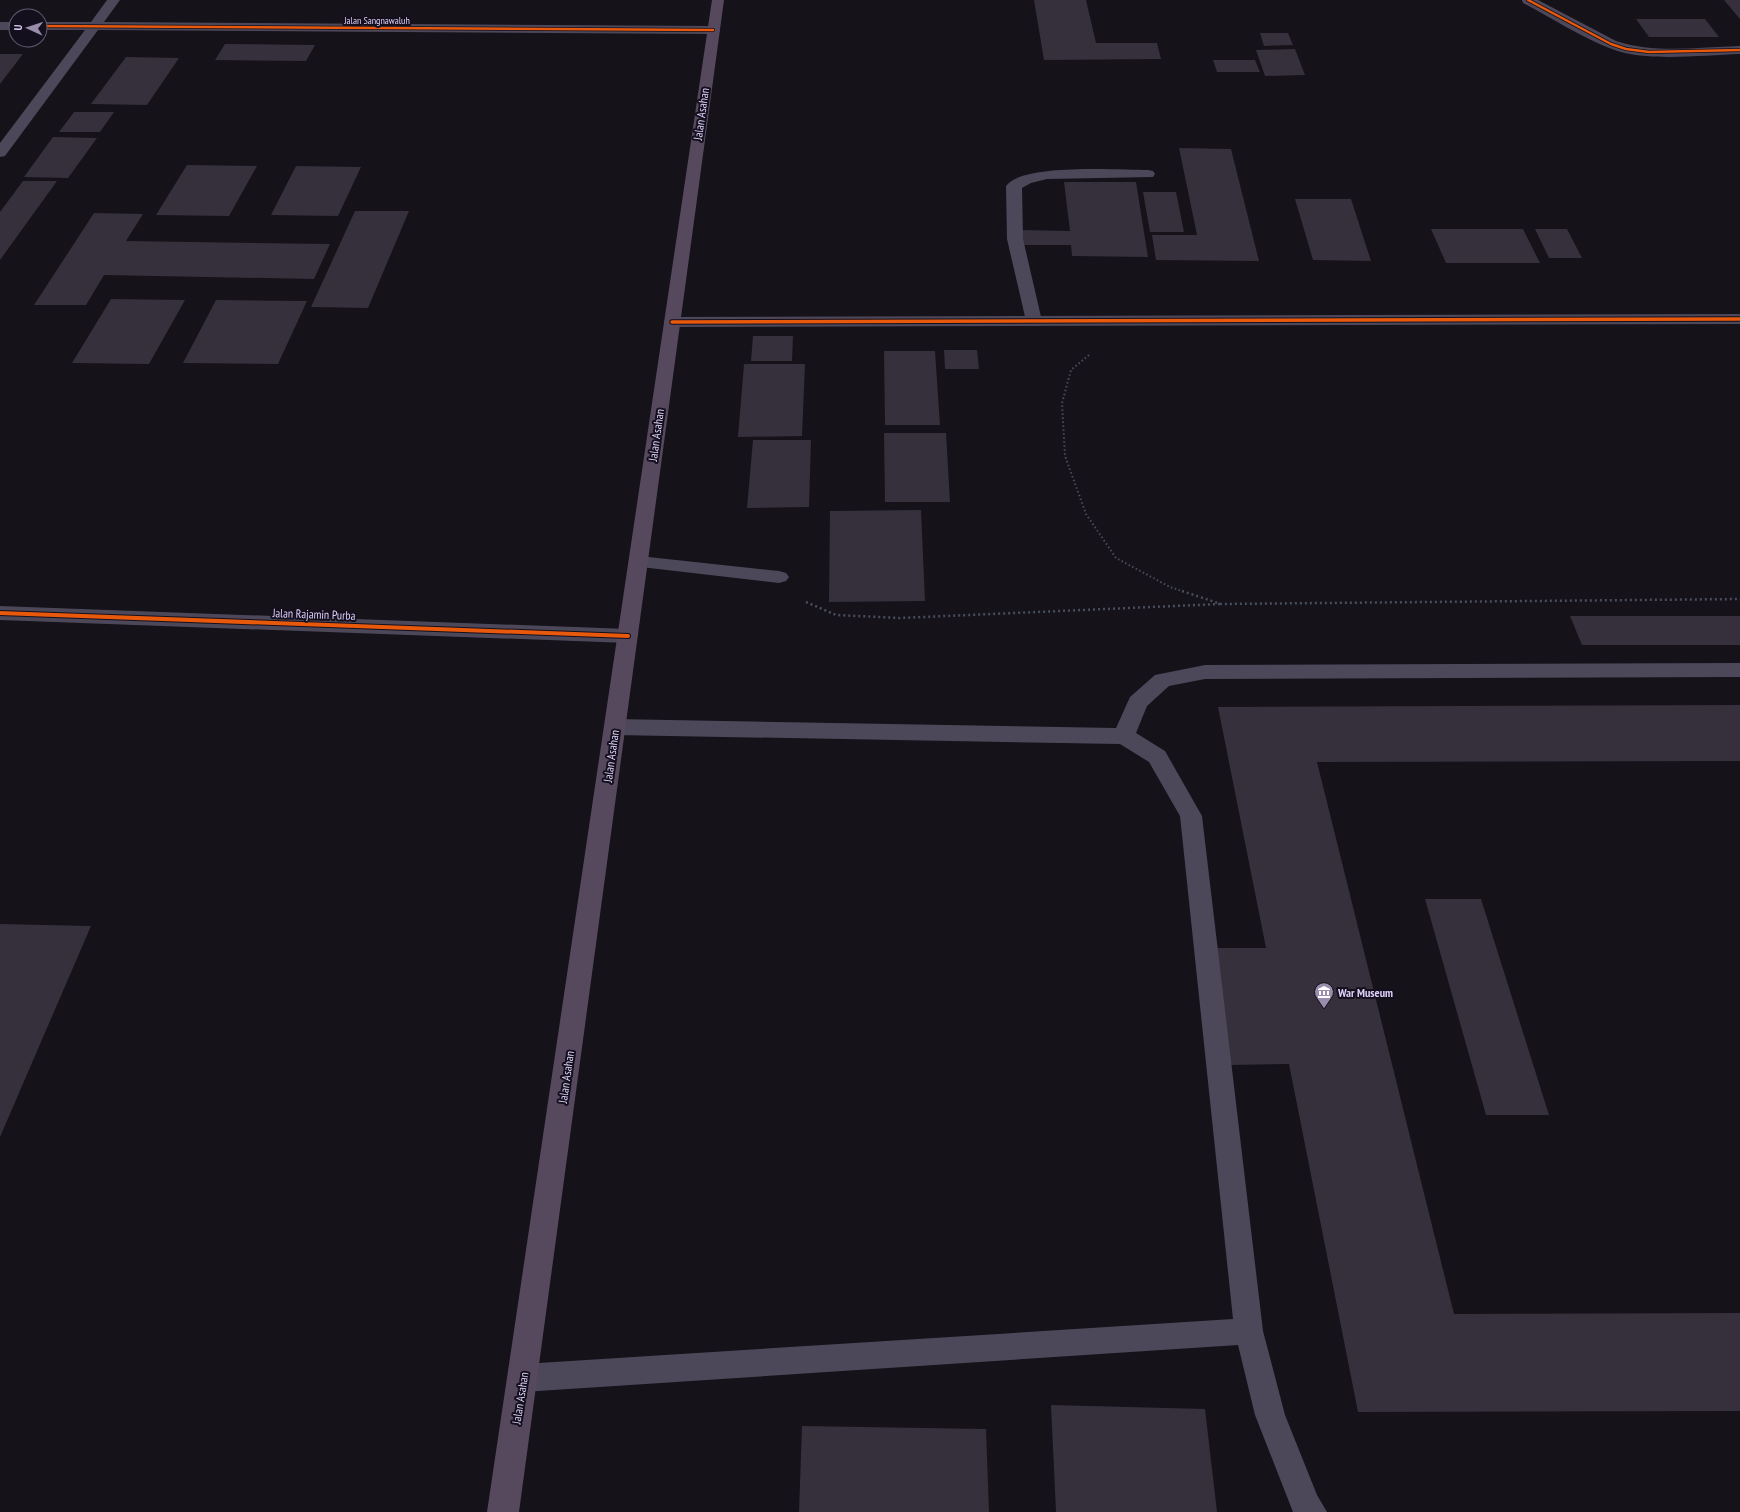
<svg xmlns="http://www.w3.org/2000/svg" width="1740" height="1512" font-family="'PT Sans Narrow',sans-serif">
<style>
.building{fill:#35303c}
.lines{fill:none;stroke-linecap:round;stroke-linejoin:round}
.path-far1{stroke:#484e5b;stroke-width:2;stroke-dasharray:1.5 2.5;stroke-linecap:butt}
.path{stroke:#484e5b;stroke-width:2.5;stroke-dasharray:2 3;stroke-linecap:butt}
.service{fill:#4c4859;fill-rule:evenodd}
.minor{fill:#4c4859;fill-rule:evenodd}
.primary{fill:#56495e;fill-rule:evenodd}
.cycleway-far2-casing{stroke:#140f1d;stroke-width:4}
.cycleway-far1-casing{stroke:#140f1d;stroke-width:5.5}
.cycleway-casing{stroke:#140f1d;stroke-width:6}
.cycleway-far2{stroke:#e8590c;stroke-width:2.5}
.cycleway-far1{stroke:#e8590c;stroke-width:3.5}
.cycleway{stroke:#e8590c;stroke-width:4}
.labels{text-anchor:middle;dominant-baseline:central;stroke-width:4;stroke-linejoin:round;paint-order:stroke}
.far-street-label{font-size:10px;fill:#ded1f9;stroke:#140f1d}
.street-label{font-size:12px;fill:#ded1f9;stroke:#140f1d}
.poi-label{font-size:12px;font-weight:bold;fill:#ded1f9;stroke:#140f1d;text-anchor:start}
</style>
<rect width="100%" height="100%" fill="#15121a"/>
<g class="building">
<path d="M1034,0H1086L1096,43H1157L1161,59L1044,60Z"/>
<path d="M1724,0H1740V19Z"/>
<path d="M1636,19H1705L1719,37H1649Z"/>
<path d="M1260,33H1288L1293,45L1264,46Z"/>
<path d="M225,44L315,45L306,61L215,60Z"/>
<path d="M1295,49L1305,75L1265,76L1256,50Z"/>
<path d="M0,54H23L0,84Z"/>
<path d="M126,57L179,58L147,105L91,104Z"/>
<path d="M1213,60H1255L1260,72H1217Z"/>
<path d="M74,112H114L100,132H59Z"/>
<path d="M53,137L97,138L68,178L24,177Z"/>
<path d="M1179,148L1231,149L1259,261L1156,260L1152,235H1197Z"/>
<path d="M187,165L257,166L229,216L156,215Z"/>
<path d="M296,166L361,167L338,216L271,215Z"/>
<path d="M23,181H57L0,260V212Z"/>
<path d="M1064,182H1136L1148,257L1072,256L1071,245H1022L1021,230L1070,231Z"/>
<path d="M1143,192H1176L1184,232H1150Z"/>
<path d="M1295,199H1351L1371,261L1313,260Z"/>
<path d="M355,211H409L368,308L311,307Z"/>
<path d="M94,213L143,214L126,241L330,244L314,279L104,275L86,305H34Z"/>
<path d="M1431,229H1523L1540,263H1446Z"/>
<path d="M1535,229H1567L1582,258H1549Z"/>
<path d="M111,299L185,300L149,364L72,363Z"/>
<path d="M216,300L307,301L278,364L183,363Z"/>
<path d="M753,336H793L792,361H751Z"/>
<path d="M944,350H977L979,369H945Z"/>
<path d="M884,351H935L940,425H885Z"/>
<path d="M744,364H805L802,436L738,437Z"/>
<path d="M884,433H946L950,502H885Z"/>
<path d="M753,440H811L809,507L747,508Z"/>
<path d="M921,510L925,601L829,602L830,511Z"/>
<path d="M1570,616H1740V645H1582Z"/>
<path d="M1740,705V761L1317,762L1454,1314L1740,1313V1411L1358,1412L1289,1064L1231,1065L1211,948H1266L1218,707Z"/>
<path d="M1425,899H1481L1549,1115H1486Z"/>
<path d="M0,924L91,926L0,1137Z"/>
<path d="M1051,1405L1205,1409L1217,1512H1056Z"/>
<path d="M802,1426L986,1429L989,1512H799Z"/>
</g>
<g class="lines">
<path class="path-far1" d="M1089,355L1071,370L1062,403L1065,456L1086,514L1116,558L1170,587L1185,592"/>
<g class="path">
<path d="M1182,591L1221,604L1740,599"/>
<path d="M806,602L836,615L900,618L1220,604"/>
</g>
<g class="service">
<path d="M1148,170L1153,171L1155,174L1153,177L1047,179L1031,183L1022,188L1023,239L1042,321L1040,325L1034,326L1028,325L1026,321L1007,239L1006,186C1022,163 1120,170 1148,170Z"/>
<path d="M639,556L779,571L786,573L789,577L786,581L779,583L632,566L629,562L632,558Z"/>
<path d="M1740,663V677L1205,679L1169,686L1147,706L1136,733L1165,751L1202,816L1263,1331L1285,1415L1317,1495L1327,1512H1293L1255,1415L1238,1345L523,1392L513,1388L508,1378L513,1368L523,1364L1233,1319L1180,816L1149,762L1120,744L615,735L607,732L604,727L607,722L615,719L1116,728L1130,697L1155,675L1205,665Z"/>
</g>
<g class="minor">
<path d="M107,0H120L104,22L713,26L718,27L720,30L718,33L713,34L98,30L5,156L0,157V143L85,30H40V22H91Z"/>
<path d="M1522,0H1538L1616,41C1654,54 1700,47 1740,46V54C1706,55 1653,61 1621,52C1588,42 1554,19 1523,3Z"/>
<rect x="0" y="22" width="16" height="8"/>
<path d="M1740,314V324L672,327L666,326L664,322L666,318L672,317Z"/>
<path d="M0,606L628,629L635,631L638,636L635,641L628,643L0,620Z"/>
</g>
<path class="primary" d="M712,0H724L519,1512H487Z"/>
<defs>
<g id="cycleway-far2">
<path d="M1528,0L1611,44L1626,49L1649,52L1740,50"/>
<path d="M40,26L713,30"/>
</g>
<path id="cycleway-far1" d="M672,322L1740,319"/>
<path id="cycleway" d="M0,613L628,636"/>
</defs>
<use href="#cycleway-far2" class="cycleway-far2-casing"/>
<use href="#cycleway-far1" class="cycleway-far1-casing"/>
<use href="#cycleway" class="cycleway-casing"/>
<use href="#cycleway-far2" class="cycleway-far2"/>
<use href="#cycleway-far1" class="cycleway-far1"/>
<use href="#cycleway" class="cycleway"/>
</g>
<defs>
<symbol id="museum-pin" viewBox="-11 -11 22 30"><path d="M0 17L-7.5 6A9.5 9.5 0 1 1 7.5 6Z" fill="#988eab" stroke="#140f1d"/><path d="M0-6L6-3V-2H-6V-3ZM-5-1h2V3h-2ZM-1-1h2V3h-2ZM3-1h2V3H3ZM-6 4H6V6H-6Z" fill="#fff"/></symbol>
</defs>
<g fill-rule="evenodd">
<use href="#museum-pin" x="1313" y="981" width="22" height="30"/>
</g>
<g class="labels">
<g class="far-street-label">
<text x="377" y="20">Jalan Sangnawaluh</text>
</g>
<g class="street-label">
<text transform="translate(701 114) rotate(-82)">Jalan Asahan</text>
<text transform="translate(656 435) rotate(-82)">Jalan Asahan</text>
<text transform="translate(314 614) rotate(2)">Jalan Rajamin Purba</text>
<text transform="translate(611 756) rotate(-82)">Jalan Asahan</text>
<text transform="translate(566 1077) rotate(-82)">Jalan Asahan</text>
<text transform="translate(520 1398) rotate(-81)">Jalan Asahan</text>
</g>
<g class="poi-label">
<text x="1338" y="992">War Museum</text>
</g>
</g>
<g transform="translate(28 28) rotate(273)"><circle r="19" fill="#140f1d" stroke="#655d75"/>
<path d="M0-3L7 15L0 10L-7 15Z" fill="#988eab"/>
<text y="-6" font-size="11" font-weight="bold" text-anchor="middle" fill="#ded1f9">U</text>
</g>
</svg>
